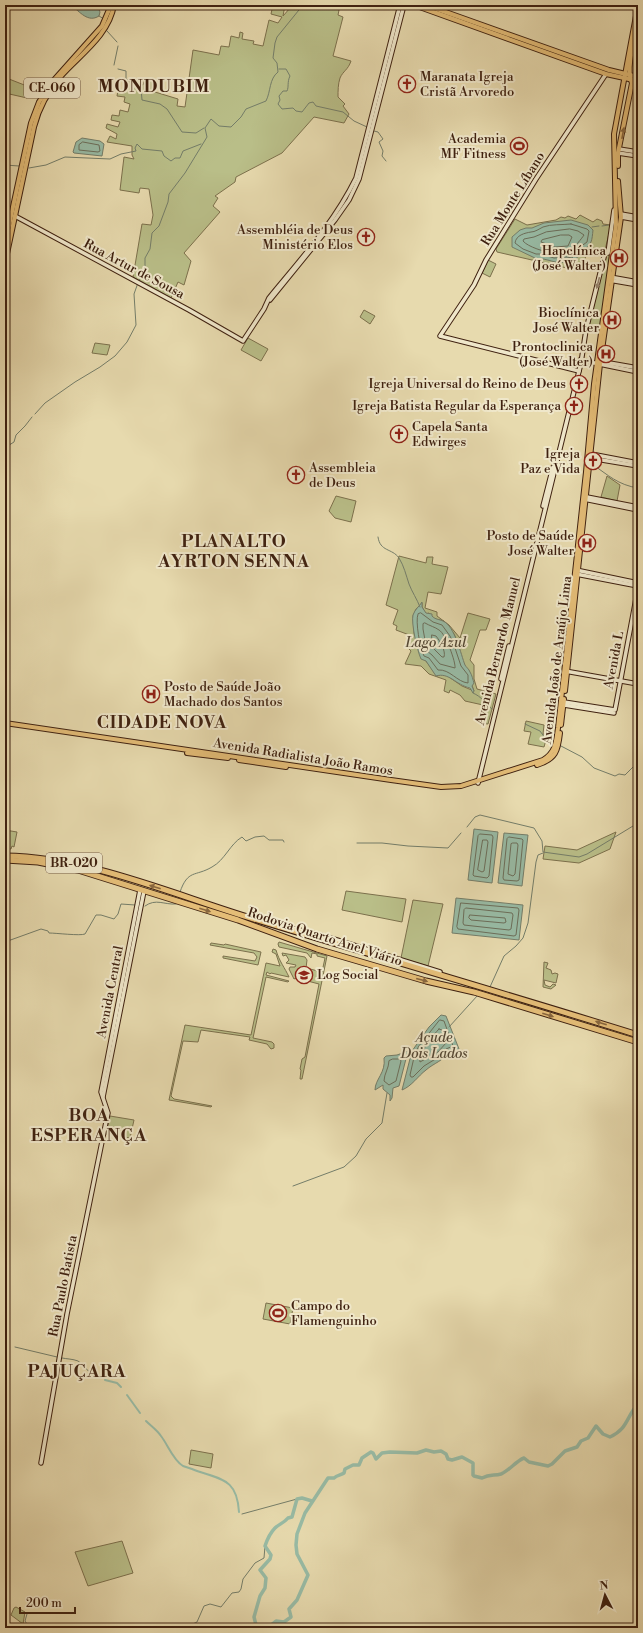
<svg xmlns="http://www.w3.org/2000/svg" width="643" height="1633" font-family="'Libre Bodoni',serif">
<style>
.green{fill:#b9be88;stroke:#7c704c;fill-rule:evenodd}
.water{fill:#98bba5;stroke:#747d69}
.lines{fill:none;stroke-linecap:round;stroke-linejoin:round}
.shore{stroke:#6c6e5a;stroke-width:1}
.stream{stroke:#747d69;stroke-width:1}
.canal{stroke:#98bba5;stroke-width:2}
.river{stroke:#98bba5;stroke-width:3.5}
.secondary-casing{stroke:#3f2110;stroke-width:5.5}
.primary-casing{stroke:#3f2110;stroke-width:6}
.highway-casing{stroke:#3f2110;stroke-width:7}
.secondary{stroke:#efe7ca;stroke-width:3.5}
.primary{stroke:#e4bd77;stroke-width:4}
.highway{stroke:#e4bd77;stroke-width:5}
.oneway{fill:#89673e}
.oneway2{fill:#97846d}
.labels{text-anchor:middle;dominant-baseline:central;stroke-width:4;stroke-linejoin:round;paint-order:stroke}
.shield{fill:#efe7ca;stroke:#745c48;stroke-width:1}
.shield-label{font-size:12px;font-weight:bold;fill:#3f2110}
.poi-label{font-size:13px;fill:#3f2110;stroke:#efe7ca;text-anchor:end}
.street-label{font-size:13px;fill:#3f2110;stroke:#efe7ca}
.water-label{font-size:14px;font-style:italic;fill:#554835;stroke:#efe7ca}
.district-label{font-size:17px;font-weight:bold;letter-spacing:1px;fill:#3f2110;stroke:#efe7ca}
</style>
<rect width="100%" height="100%" fill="#e7daae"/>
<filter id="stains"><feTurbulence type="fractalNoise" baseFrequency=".005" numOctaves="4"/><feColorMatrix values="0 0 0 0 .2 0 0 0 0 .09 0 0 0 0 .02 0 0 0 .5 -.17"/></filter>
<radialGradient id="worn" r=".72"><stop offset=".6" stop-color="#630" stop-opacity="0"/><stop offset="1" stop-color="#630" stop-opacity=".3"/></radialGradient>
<g class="green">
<path d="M273,5H285L283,16L290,8H287L288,5H291V7L293,5H340L338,15L343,17L333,56L351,61C348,70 343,71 340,78C338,84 338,91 338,97L345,104L343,106L349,114L344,123L314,117L282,153L236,177L235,182L215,196L218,198L213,206L220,212L184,253L191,261L184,285L178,282L171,298L133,277L142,224L151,225L153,215L149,189L140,188L139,193L120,190L124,157L134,159L132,155V146L107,142L110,136L116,139L117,134L106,128L107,124L118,127L120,122L111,120L112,115L119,116L120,110L128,112L130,104L124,102L125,97L117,96L118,90L125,92L127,81L143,85L145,78L157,81L155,92L178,99L177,106L185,107L193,50L219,55L221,46L229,47L231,36L239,38L240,32L243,33L242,39L254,41L253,44L263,46L269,20L278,23L282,17L271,14Z"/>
<path d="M9,79L32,88L27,98L5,93V88Z"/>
<path d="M580,215L593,222L597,219L602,221L603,224L611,225L605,250L595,248L588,251L580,271L497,252L496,249L515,219L527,225L556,220L561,217L565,218L568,216L576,219Z"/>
<path d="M606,254L611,255L600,331L588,330Z"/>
<path d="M488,260L496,264L490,277L482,273Z"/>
<path d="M364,310L375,316L370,324L360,317Z"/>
<path d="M248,338L268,349L261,361L241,350Z"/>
<path d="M95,343L110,345L107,355L92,353Z"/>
<path d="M607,476L620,485L617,501L601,497Z"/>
<path d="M336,496L356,501L351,522L335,518L329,511Z"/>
<path d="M399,556L426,563L427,557H433L432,564L448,567L441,594L428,592L425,608L437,612V616L449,625L460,638L468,613L490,619L486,630H480L470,660L474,665V679L477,689L496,694L488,724L479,723L483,705L465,701L460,695L450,690L449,693L444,691L446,680L429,674L421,666L405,664L411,651L408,648L412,636L396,630L397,626L393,624L398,610L386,605ZM422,603V607L426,614L429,613L435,619L444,621L454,634L458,643L460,654L474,691L462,686L446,675L441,674L437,676L426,661L416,643V639L414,633L413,616L416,609Z"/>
<path d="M526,721L544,725L543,734L551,736L550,738L546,740L544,747L528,744L531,732L524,731Z"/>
<path d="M5,830L17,832L14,847L12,846L11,849H5Z"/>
<path d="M616,832L610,849L579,863L543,859L545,846L577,850Z"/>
<path d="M346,891L406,899L402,922L342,910Z"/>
<path d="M413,900L443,904L428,966L401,958Z"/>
<path d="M279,942L327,956L302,1079H300L301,1070L300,1069L302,1059L305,1057L319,984L296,978L294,979L289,969L290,967H295L296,965L286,963L289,960L286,955L283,956L282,953L305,957L307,960L306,968L322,972L325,958L317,956V954L312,953L311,958L307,953L279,947L278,944Z"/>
<path d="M211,943L224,945L225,944L261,952L258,965L223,958V956L255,961L257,957L254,953L210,945Z"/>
<path d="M273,949L276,950C279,961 285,968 289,977L271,973L270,974L267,972L266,975L289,981L288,982L266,977L253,1038L272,1042L274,1044V1048L271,1049L267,1044L249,1040L250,1037L201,1030L198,1042L183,1041L171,1096L174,1099L212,1106L211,1107L169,1100L185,1025L251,1035L266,963L280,966L276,954L272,952Z"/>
<path d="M544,962L548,963L546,968L551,970L552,974L555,973L558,974L556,983L544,980L545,985L550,987L553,984L556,985L551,989L543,987Z"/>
<path d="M110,1116L134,1120L130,1138L106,1134Z"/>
<path d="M266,1303L293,1308L290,1324L263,1319Z"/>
<path d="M191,1450L213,1454L211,1468L189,1464Z"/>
<path d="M122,1541L133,1573L88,1586L75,1552Z"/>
<path d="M16,1607L25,1612L23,1624L11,1615L14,1608Z"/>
</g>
<g class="water">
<path d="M71,5H97L100,12L99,16C88,23 80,12 71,5Z"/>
<path d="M82,138L100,141L104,144L102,156L74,153L73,152L76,142Z"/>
<path d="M571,220L588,225L593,230C592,240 592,245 583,250L581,254L571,263L568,261C557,266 546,257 537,259L512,247V237L520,230L526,228H532L544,223Z"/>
<path d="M422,602V607L426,613L432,614V616C436,620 439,619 443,621C455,626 461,655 465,665C466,667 469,669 470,672C472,675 473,680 474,683L472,686L474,691L473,693L470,688C456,685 449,672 436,676L426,661L421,659C417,650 411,623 413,615C415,609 419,607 422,602Z"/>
<path d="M474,829L498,832L492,883L468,880Z"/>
<path d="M504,833L528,835L522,886L498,883Z"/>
<path d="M456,898L523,905L519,940L452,933Z"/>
<path d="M441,1015L446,1016L459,1049L456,1054L449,1052C443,1061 434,1063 426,1070C418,1076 412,1086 402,1090L412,1051L429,1027Z"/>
<path d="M408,1051L399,1086L393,1088L392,1098L390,1101V1095L383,1089V1085L375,1090C375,1079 386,1073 384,1058L386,1056L397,1055Z"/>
</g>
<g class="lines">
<g class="shore">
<path d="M83,142L99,145L100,151L98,152L79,150V145Z"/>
<path d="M571,224L587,229L589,231L587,242L580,247L572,258L567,257L554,258L541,254H536L523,249L515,243C516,235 525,233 531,232C535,232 539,229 543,227C551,224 562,225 571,224Z"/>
<path d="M570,229L578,231L584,235C583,237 572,250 570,252C565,252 559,253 553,253C545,252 528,247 523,241L524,239L534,237L546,232Z"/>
<path d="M561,235H569L572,237L568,246L555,247L541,242L542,240Z"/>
<path d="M421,613L433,622L442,625L450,636L454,645L461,666L468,675V683C457,682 450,669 438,670L429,658L424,656C420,648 415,621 418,614Z"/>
<path d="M425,623C430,626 435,627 439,630C446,634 456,663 455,668L440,664L432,655L427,651L423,629V624Z"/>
<path d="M432,635L436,636C440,641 446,651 444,657H442L432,647Z"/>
<path d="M480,834L492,835L493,837L489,876L487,878L474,876L473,875L478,836Z"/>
<path d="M509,837L522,839L523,840L519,880L517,881L504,880L503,878L507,839Z"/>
<path d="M483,840H487L488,842L484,871L482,872L478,870Z"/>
<path d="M513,843H517L518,845L515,874L513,876L508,874L511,844Z"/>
<path d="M461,903L518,908L519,910L516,935L514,936L458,929L457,927Z"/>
<path d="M466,908L512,913L513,915L511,929L509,930L464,925L463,923L464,910Z"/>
<path d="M470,915L505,918L506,922L504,923L471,920L469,918Z"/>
<path d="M440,1020L444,1021L453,1046L446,1049L442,1055L424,1066L413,1077H411L410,1075L415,1053L419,1046Z"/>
<path d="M439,1029L442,1030L446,1043L438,1052L420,1062C418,1054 433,1035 439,1029Z"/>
<path d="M393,1059H400L401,1061L396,1081L389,1085L384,1081C384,1074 389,1068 389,1061Z"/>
</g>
<g class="stream">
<path d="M311,5H315"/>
<path d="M99,16L104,19"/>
<path d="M107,31L117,42"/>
<path d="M114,65L118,46"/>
<path d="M118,69L126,71V79L136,83L141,88L142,100L160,104L167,109L182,132L196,133L204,128"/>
<path d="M279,69H286L290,76C287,82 289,87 287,91H283L279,96L280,100L278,104L282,109L293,108L296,111L302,112L309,103L313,102L316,106L343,112L354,121L367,127"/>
<path d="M374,131L378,132L383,139L379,142L383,151L382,156L386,161"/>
<path d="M5,165L19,166"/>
<path d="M29,168L46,165L65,157L110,159L121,154L136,151L135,148L137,144L142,149L162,151L164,156L171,161L175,158H180L183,151L201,144"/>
<path d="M602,226L609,225"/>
<path d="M592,227L599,226"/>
<path d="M35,414L45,403L75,382L100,367L115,356L127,342L136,325L134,294L139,280L145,273V258L150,249L152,233L159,226L168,202L169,194L185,173L207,137L205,128L211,119L219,126L231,127L241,117L246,109L266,101C271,91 269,79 278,72L277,63L273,58L275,43L277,37L303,5"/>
<path d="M5,450L6,447L14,442L16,435L25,426L32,417"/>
<path d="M592,464C608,475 618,485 638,488"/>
<path d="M378,537C380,552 392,548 399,558C404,566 406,575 409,584C412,592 417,599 420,607"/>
<path d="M473,693C482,697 484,702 492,709"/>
<path d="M525,724L540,731L545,738L553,743"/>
<path d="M561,746L582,757L594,768L615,776L619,774L625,775L633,767L638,768"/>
<path d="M467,827L475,817L480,815L534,828L542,841L543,852L579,857L587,854L633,826L636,827L638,822"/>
<path d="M357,843H382L408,846L448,848L461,833"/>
<path d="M180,892C188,869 195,877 212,867C225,860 230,844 242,837L246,841L255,837L264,836L269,840H283L284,842"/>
<path d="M145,906C156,898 164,905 176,904"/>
<path d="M5,942L41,929L48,931L49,933C56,933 80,936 85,934L96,915H101L114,919L118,914L121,904L135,905"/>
<path d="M490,987L504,956L516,946L523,938L528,923L536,862L538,855L543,853"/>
<path d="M449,1027L478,995"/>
<path d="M293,1186L344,1167L356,1156L366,1139L382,1123L387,1093"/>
<path d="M15,1347L57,1357"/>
<path d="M62,1358C67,1359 73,1359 78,1361C87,1367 89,1376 100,1378"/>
<path d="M242,1514L297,1499"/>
<path d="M27,1614L25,1621L27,1624L32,1625L37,1628"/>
<path d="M184,1628L197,1622L204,1606L210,1604L221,1607L232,1593L239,1592L241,1589L243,1579L255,1563L264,1558L265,1546"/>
</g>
<g class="canal">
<path d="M105,1380L117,1383L121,1387"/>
<path d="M127,1395L140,1413"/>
<path d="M146,1421C151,1426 157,1430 161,1436C168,1445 173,1460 183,1466C186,1467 189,1468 192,1469C220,1480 237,1477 239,1512"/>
</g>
<g class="river">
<path d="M253,1628L256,1625L254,1617L260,1596L265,1588L266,1578L260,1570L270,1559L271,1555L265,1546C267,1540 270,1533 275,1528C279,1524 284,1523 288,1518L292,1517L297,1499L302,1498L312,1501"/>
<path d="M272,1628L271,1625L276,1621L284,1622L291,1617L289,1609L297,1600L308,1575L297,1554L296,1545L297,1534L305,1513L328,1478H334C337,1475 341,1475 344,1473L345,1469L353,1465H359L362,1458L371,1452L373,1453L376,1459L382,1453L390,1452L417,1453L426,1450L434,1452L441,1451L446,1454L448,1459L452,1460L462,1457L473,1463V1475L474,1476L482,1478C490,1474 494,1476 501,1474C509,1471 516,1461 524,1458L529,1462L548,1466L552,1464L565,1451L577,1447L581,1441L588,1438L596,1426L603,1434L610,1437C628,1429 626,1417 638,1404"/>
</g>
<defs>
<g id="secondary">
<path d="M619,149L638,152"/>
<path d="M618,153L638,156"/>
<path d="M621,214L638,217"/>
<path d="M15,216L189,310L243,341L264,309L269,298C300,260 334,223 356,178L400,5"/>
<path d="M621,217L638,220"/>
<path d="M608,253L614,210"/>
<path d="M610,277L638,282"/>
<path d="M609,280L638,285"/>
<path d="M270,300L335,220L349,200L359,179L404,5"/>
<path d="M580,360L638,372"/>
<path d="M598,361L638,368"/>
<path d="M579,371L440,336L474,285L486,260L536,179L606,74"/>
<path d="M591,454L638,463"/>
<path d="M590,458L638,466"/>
<path d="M584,497H587L638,507"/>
<path d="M584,499L638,510"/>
<path d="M543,506L553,467"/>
<path d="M576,570L638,583"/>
<path d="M576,574L638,586"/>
<path d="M565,671L638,684"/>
<path d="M501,679L509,646"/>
<path d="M564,702L615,710L638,588"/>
<path d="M564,705L614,713"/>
<path d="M478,783L581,363L586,330L605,253"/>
<path d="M287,927L324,936L440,972"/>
<path d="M103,1097L144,891"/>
<path d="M41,1463L67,1314L106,1122L108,1113L101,1092L140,890"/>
</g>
<g id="primary">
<path d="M414,5L606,74L638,81"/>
<path d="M426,5L609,70L638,77"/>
<path d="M618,166V153L632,83C625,69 635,39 638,24"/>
<path d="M5,244L31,123L39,102L53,81L102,26L111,5"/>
<path d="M5,263L34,127C39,107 49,90 62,75C81,54 109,35 114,5"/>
<path d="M565,691L600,364L621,217L618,181"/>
<path d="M5,723L391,780L441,787L461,786L543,760C556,752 556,742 558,728L586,472L594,384L616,225L614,134L638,5"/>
<path d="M561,725L564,699"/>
<path d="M187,753L228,758"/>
<path d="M239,760L286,767"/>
<path d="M537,765C556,759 558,751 560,733"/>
</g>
<g id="highway">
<path d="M5,292V301"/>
<path d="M5,856C89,857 174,895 254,919C382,958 510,995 638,1035"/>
<path d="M5,860L38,862L78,870L238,920L317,949L426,981L474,992L638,1042"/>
</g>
</defs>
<use href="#secondary" class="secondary-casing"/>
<use href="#primary" class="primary-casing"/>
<use href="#highway" class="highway-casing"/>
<use href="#secondary" class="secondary"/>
<use href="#primary" class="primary"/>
<use href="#highway" class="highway"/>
</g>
<defs><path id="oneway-solid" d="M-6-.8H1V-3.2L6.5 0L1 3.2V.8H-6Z"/></defs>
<g class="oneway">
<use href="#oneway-solid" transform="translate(623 133) rotate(-79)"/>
<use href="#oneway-solid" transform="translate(155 887) rotate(-162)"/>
<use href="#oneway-solid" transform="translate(205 910) rotate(18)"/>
<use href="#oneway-solid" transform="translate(422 980) rotate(15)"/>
<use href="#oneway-solid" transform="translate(548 1015) rotate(18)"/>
<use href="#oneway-solid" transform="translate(601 1023) rotate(-163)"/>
</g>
<use class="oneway2" href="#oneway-solid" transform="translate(598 283) rotate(104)"/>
<defs>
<symbol id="church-ring" viewBox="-11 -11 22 22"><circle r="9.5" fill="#efe7ca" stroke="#8f2418" stroke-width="1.5"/><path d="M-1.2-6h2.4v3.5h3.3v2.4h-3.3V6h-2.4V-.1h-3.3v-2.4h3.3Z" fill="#8f2418"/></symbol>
<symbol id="stadium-ring" viewBox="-11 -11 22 22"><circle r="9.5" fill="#efe7ca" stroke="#8f2418" stroke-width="1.5"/><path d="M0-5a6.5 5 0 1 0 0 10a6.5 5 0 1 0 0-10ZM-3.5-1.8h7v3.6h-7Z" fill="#8f2418"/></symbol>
<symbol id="hospital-ring" viewBox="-11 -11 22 22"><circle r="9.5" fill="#efe7ca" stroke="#8f2418" stroke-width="1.5"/><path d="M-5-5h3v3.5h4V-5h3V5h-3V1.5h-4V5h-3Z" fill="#8f2418"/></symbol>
<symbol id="university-ring" viewBox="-11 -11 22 22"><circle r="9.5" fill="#efe7ca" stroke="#8f2418" stroke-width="1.5"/><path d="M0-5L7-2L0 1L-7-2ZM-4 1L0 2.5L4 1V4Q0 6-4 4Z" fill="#8f2418"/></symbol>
</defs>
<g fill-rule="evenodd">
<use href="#church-ring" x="397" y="74" width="20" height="20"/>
<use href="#stadium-ring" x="509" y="136" width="20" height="20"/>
<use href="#church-ring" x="356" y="227" width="20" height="20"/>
<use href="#hospital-ring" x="609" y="248" width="20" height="20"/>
<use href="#hospital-ring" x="602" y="310" width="20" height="20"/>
<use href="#hospital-ring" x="596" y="344" width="20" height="20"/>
<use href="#church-ring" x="569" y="374" width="20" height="20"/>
<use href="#church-ring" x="564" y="396" width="20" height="20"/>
<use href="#church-ring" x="389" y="424" width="20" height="20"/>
<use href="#church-ring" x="583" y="451" width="20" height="20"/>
<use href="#church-ring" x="286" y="465" width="20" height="20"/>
<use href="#hospital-ring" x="577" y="533" width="20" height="20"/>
<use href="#hospital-ring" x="141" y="684" width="20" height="20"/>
<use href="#university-ring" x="294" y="965" width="20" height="20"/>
<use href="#stadium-ring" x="268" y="1303" width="20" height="20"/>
</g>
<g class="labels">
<g class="shield">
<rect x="24" y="78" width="56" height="20" rx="3"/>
<rect x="46" y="853" width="56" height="20" rx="3"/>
</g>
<g class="shield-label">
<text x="52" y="88">CE-060</text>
<text x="74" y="863">BR-020</text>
</g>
<g class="poi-label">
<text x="420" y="77" text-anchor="start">Maranata Igreja<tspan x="420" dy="15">Cristã Arvoredo</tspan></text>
<text x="506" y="139">Academia<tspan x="506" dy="15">MF Fitness</tspan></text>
<text x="353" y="230">Assembléia de Deus<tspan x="353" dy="15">Ministério Elos</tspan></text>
<text x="606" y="251">Hapclínica<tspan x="606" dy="15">(José Walter)</tspan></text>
<text x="599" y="313">Bioclínica<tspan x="599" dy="15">José Walter</tspan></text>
<text x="593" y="347">Prontoclinica<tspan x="593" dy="15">(José Walter)</tspan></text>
<text x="566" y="384">Igreja Universal do Reino de Deus</text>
<text x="561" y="406">Igreja Batista Regular da Esperança</text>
<text x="412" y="427" text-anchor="start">Capela Santa<tspan x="412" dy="15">Edwirges</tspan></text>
<text x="580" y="454">Igreja<tspan x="580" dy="15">Paz e Vida</tspan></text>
<text x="309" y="468" text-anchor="start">Assembleia<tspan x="309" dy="15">de Deus</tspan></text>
<text x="574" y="536">Posto de Saúde<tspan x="574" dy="15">José Walter</tspan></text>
<text x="164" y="687" text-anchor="start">Posto de Saúde João<tspan x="164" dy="15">Machado dos Santos</tspan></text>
<text x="317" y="975" text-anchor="start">Log Social</text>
<text x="291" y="1306" text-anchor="start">Campo do<tspan x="291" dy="15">Flamenguinho</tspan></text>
</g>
<g class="street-label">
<text transform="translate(513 199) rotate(-58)">Rua Monte Líbano</text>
<text transform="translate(134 269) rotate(28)">Rua Artur de Sousa</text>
<text transform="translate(498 651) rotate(-76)">Avenida Bernardo Manuel</text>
<text transform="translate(557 660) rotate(-83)">Avenida João de Araújo Lima</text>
<text transform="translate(614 660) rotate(-79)">Avenida L</text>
<text transform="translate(303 757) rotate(9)">Avenida Radialista João Ramos</text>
<text transform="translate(325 937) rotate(18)">Rodovia Quarto Anel Viário</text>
<text transform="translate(110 992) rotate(-79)">Avenida Central</text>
<text transform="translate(63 1286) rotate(-79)">Rua Paulo Batista</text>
</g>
<g class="water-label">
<text x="436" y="643">Lago Azul</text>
<text x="434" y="1038">Açude<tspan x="434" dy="16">Dois Lados</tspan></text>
</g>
<g class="district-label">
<text x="154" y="87">MONDUBIM</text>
<text x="234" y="542">PLANALTO<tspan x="234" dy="20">AYRTON SENNA</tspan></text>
<text x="162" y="723">CIDADE NOVA</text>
<text x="89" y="1116">BOA<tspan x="89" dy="20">ESPERANÇA</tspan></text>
<text x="77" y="1372">PAJUÇARA</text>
</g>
</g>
<rect width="643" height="1633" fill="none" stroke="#e7daae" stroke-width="20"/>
<rect x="6" y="6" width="631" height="1621" fill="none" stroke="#3f2110" stroke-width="2"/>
<rect x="10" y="10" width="623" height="1613" fill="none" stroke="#3f2110"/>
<g transform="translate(605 1595) rotate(354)" stroke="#efe7ca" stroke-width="3" paint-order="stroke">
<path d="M0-3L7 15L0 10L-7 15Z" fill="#3f2110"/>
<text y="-6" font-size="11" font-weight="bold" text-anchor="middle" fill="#3f2110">N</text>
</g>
<path d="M20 1607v6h55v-6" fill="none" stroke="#3f2110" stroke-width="2"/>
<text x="26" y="1607" font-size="12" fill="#3f2110" stroke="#efe7ca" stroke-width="3" paint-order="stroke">200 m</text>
<rect width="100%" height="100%" filter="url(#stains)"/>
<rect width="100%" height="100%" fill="url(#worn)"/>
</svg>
